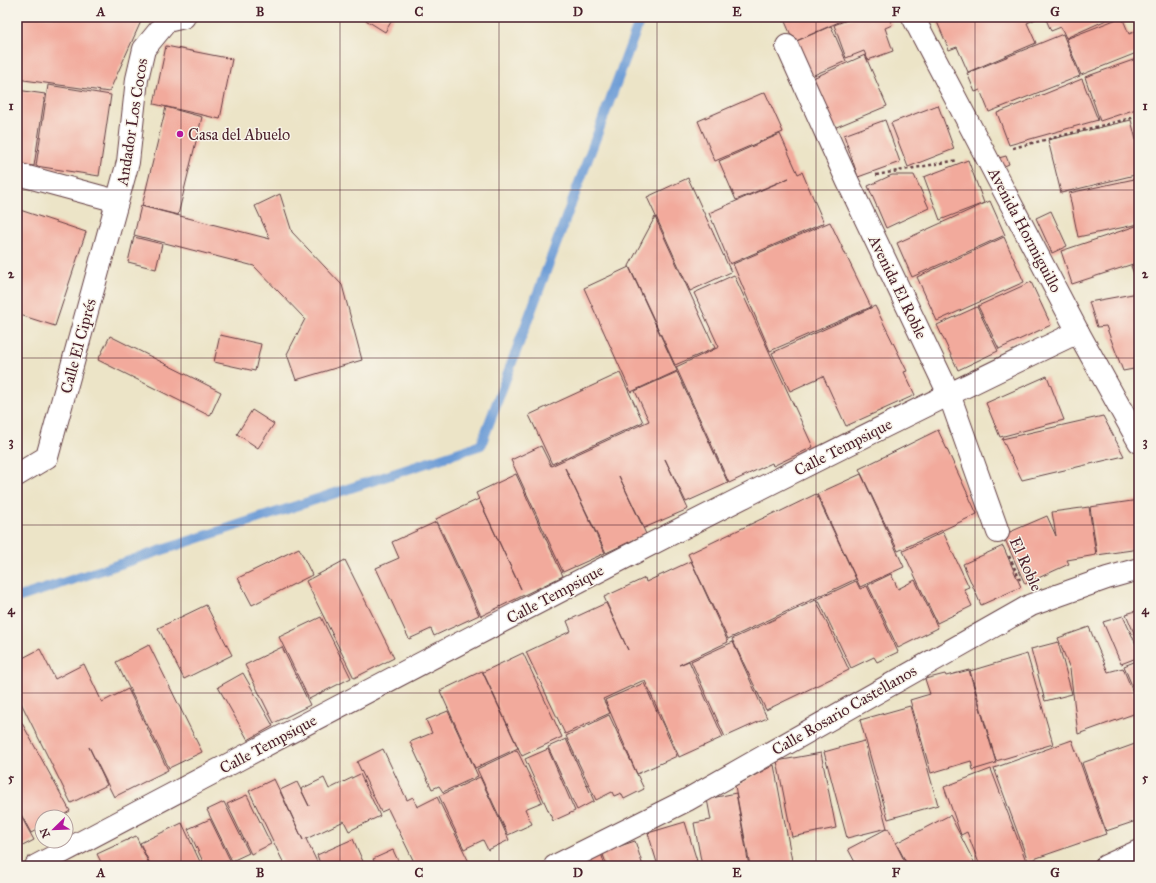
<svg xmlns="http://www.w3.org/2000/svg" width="1156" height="883" font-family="'IM FELL Great Primer',serif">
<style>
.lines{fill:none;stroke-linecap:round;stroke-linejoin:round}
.stream{stroke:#6d9cd6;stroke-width:10}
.building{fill:#f2aa9c}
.minor-casing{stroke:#623d42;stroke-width:24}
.path{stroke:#623d42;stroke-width:2.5;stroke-dasharray:3 3;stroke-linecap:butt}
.minor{stroke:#fff;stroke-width:22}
.grid{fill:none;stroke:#4a1f2b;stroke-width:1;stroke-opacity:0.55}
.poi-dot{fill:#b5179e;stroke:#f7f3e8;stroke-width:1.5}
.labels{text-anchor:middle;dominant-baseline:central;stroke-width:3;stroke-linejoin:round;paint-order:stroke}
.street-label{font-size:16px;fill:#4a1f2b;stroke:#f7f3e8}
.poi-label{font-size:16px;fill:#4a1f2b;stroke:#f7f3e8;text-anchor:start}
.neatline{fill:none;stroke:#4a1f2b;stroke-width:1.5}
.grid-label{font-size:13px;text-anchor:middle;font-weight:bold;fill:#4a1f2b}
</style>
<rect width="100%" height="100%" fill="#f7f3e8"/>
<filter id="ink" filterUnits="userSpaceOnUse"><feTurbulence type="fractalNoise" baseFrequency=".025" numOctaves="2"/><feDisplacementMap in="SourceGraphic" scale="8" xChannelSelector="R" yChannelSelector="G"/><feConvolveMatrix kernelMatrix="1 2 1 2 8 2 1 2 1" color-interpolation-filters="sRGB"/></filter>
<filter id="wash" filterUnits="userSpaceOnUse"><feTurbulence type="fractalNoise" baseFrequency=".012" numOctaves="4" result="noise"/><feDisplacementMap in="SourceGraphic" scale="16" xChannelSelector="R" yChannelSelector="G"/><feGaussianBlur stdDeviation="0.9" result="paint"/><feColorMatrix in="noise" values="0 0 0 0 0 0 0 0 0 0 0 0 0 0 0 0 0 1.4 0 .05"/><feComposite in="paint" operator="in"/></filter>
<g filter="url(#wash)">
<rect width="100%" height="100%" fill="#ece4c7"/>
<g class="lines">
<path class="stream" d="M17,598L481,445L641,17"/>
</g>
<g id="blocks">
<g class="building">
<path d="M17,17H143L109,92L17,79Z"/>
<path d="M361,17H394L385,32Z"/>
<path d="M783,17H850L794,42Z"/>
<path d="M855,17H889L892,25L885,28L893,51L868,60L864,51L846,58L834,25Z"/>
<path d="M935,17H1040L1027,23L1036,43L968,72L957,47L949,50Z"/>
<path d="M1045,17H1113L1066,38L1061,27L1051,31Z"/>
<path d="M1122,17L1129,34L1139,30V52L1081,75L1066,39Z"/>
<path d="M831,26L846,61L807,78L792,43Z"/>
<path d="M1063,34L1080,76L989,112L980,90L975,92L967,73Z"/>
<path d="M166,46L232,59L220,119L154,104Z"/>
<path d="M865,55L887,106L834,128L813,78Z"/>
<path d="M1139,58V108L1100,121L1085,77Z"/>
<path d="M1082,79L1098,120L1009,145L997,113Z"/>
<path d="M48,85L111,95L99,176L36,166Z"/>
<path d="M17,90L45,94L34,166L17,164Z"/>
<path d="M765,92L783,132L715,161L698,121Z"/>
<path d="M938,105L954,149L908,167L891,123Z"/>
<path d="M166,107L202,117L178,215L142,206Z"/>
<path d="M885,120L900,162L858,177L844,135Z"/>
<path d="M1131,120L1139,152V174L1061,193L1048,140Z"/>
<path d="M780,134L798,174L802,172L824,223L730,264L709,213L789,178L736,200L719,161Z"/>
<path d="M1006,156L1009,164L998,169L995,159Z"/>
<path d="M968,160L984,203L940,220L924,177Z"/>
<path d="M892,175H914L929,208L886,228L868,186Z"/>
<path d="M688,178L731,272L690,291L647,197Z"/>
<path d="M1139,178V224L1078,237L1069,193Z"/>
<path d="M280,194L292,232L342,285L362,360L296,380L287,354L305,319L254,266L134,235L141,206L270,239L255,206Z"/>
<path d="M990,201L1005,235L912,277L897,243Z"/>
<path d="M17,209L86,232L55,326L17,314Z"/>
<path d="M1051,211L1067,246L1052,253L1036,218Z"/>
<path d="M655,217L715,348L675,365L629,266Z"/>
<path d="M830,222L871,307L770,351L733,264Z"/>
<path d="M1139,225V262L1072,284L1061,251Z"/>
<path d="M134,237L162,244L156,269L128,262Z"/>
<path d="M1004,237L1024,282L937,321L917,277Z"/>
<path d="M1139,263V287L1131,266Z"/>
<path d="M629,267L677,371L631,392L584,288Z"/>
<path d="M734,275L813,447L773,466L772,463L729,483L676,367L719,347L694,293Z"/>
<path d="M1031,282L1051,325L999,349L978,306Z"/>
<path d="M1138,293L1139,368L1123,371L1106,326L1097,327L1089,302Z"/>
<path d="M875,306L907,371L904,372L915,395L846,426L823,376L790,391L772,353Z"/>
<path d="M977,307L998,351L958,370L937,325Z"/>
<path d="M220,335L261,344L255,371L214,362Z"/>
<path d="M110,336L221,392L210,416L98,360Z"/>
<path d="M1136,370H1139V381Z"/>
<path d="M677,372L728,483L686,502L665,459L688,509L644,528L619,476L646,534L606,553L565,468L605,553L563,572L511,460L541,446L551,466L649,421L635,391Z"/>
<path d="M620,373L643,422L552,464L529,415Z"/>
<path d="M1047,376L1064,420L1000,437L986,403Z"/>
<path d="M252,410L274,424L258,448L237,434Z"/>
<path d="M1103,416L1124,456L1022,480L1002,439Z"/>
<path d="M938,430L977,514L898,551L859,469Z"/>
<path d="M516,474L563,576L481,616L436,519L479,499L521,589L476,493Z"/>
<path d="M861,474L904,567L860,587L817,494Z"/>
<path d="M816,494L856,579L728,639L688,554L776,512L777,513Z"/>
<path d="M1139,500V549L1097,555L1090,507Z"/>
<path d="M1089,507L1096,555L1067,560L1069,564L1025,584L1003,535L1047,516L1056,536L1052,512Z"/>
<path d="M436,522L479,615L434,636L431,629L409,639L376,568L399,558L392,542Z"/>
<path d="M943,532L969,587L964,589L972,606L937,623L903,551Z"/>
<path d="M1003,546L1021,587L981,605L963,564Z"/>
<path d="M299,548L312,575L252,605L238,578Z"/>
<path d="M345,560L394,658L354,678L306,581Z"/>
<path d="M691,561L728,642L679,665L689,661L723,737L679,757L645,681H642L603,699L610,713L565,734L526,652L571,631L567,621L606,603L628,650L604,597L645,578L646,582Z"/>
<path d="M891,574L898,589L915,580L938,628L898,648L868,585Z"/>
<path d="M856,581L860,589L867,586L898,652L877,662L874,657L851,668L818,599Z"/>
<path d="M816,600L849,670L766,710L732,639Z"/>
<path d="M206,605L232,655L184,679L158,628Z"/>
<path d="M1139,610V645L1126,614Z"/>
<path d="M1123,616L1139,651V657L1121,664L1103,622Z"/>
<path d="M321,617L351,678L309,699L279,637Z"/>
<path d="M1089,627L1108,672L1123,668L1139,707V712L1078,734L1070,669L1058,638Z"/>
<path d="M733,642L767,718L725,737L691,661Z"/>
<path d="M1058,642L1072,694L1045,701L1031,649Z"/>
<path d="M149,645L202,752L169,768L116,662Z"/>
<path d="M282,647L310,705L274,723L245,665Z"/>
<path d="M40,649L55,679L84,664L102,702L128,689L168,770L114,797L89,747L107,785L71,803L17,695V661Z"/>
<path d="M523,653L562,737L522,756L483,672Z"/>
<path d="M1027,654L1053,744L996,761L970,671Z"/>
<path d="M1139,660V703L1124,666Z"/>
<path d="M969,670L996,763L973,770L971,761L931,773L910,700L930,694L925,679L945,674L946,676Z"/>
<path d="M482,671L518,748L475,768L440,691Z"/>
<path d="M243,673L273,726L248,740L218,687Z"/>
<path d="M644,683L677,756L637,774L605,700Z"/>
<path d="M910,706L938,805L888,819L860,720Z"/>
<path d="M448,711L478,776L443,792L439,786L432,789L410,742L432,733L426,720Z"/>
<path d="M17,714L70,811L60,817H42V827L31,833L17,807Z"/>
<path d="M609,715L644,789L624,799L621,793L614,796L612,792L596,800L566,736Z"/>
<path d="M566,739L594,801L577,810L548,747Z"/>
<path d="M1072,740L1106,834L1028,861L994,768Z"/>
<path d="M864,741L887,828L847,838L824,752Z"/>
<path d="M1135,744L1139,757V820L1106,831L1082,763Z"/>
<path d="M383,749L407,800L413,797L417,807L437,797L471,866H416L388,809L381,812L357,762Z"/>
<path d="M548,749L575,811L553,821L525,759Z"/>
<path d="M517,750L542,802L525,809L532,824L508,835L477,769Z"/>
<path d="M821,753L836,828L792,837L777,761Z"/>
<path d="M774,765L793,866H750L735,786Z"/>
<path d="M991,769L1028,866H980L967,832L961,835L944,787Z"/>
<path d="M360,774L380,816L349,831L344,821L306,839L317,862L309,866H285L249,791L274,779L303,840L280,790L297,782L309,806L301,789L324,778L329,789Z"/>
<path d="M480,777L509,840L488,850L483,840L464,849L439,796Z"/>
<path d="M736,793L749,866H702L694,823L711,820L707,799Z"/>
<path d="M247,795L271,844L251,854L227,804Z"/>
<path d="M224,802L249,853L232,861L207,810Z"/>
<path d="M17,809L34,840L17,849Z"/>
<path d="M950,815L976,866H908L896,843Z"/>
<path d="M210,819L230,860L218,866H205L188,829Z"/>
<path d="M685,822L697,861L680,866H658L648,833Z"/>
<path d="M182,823L202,866H151L140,843Z"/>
<path d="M888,828L907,866H857L848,849Z"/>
<path d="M136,836L150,866H103L97,854Z"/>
<path d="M353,839L365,866H321L317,855Z"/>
<path d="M635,841L643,866H607L602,852Z"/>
<path d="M393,850L400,865L376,866L373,859Z"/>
<path d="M601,853L605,866H563Z"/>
</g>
</g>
</g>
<g filter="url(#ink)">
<use href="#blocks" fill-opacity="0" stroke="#623d42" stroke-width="1"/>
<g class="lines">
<defs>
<g id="minor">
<path d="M913,17L1078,332L1139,442"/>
<path d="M787,46L847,180L949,394L998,532"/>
<path d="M17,174L117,201"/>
<path d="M17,475L47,457L128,162L137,79L144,49L167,21L184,17"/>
<path d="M36,866C382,684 726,500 1078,332"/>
<path d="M555,866L687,800L1031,605L1107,578L1139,569"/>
<path d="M1106,866L1139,851"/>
</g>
</defs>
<use href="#minor" class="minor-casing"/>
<g class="path">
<path d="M1013,148L1139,116"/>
<path d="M876,175L958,160"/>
<path d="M1009,556L1020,580"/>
</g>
<use href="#minor" class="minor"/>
</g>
</g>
<path class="grid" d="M181,17V866M340,17V866M499,17V866M657,17V866M816,17V866M975,17V866M17,190H1139M17,358H1139M17,525H1139M17,693H1139"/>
<circle class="poi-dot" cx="180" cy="134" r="4"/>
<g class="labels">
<g class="street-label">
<text transform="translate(132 122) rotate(-81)">Andador Los Cocos</text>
<text transform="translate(1025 230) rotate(62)">Avenida Hormiguillo</text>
<text transform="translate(898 287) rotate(64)">Avenida El Roble</text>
<text transform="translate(78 346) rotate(-75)">Calle El Ciprés</text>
<text transform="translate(843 447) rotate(-27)">Calle Tempsique</text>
<text transform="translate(1026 564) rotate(66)">El Roble</text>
<text transform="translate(555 594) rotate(-28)">Calle Tempsique</text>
<text transform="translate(844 710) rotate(-30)">Calle Rosario Castellanos</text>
<text transform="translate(268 744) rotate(-28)">Calle Tempsique</text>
</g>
<g class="poi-label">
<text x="188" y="134">Casa del Abuelo</text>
</g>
</g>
<rect width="1156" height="883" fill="none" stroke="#f7f3e8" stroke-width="44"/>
<g transform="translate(54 829) rotate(247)"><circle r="19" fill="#f7f3e8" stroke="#b29e9c"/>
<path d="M0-3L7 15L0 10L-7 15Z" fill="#b5179e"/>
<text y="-6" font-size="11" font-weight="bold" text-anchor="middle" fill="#4a1f2b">N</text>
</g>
<rect x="22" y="22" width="1112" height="839" class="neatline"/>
<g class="grid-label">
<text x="101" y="16">A</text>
<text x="260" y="16">B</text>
<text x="419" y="16">C</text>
<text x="578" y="16">D</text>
<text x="737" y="16">E</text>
<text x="896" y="16">F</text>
<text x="1055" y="16">G</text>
<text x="11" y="110">1</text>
<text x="1145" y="110">1</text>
<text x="11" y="278">2</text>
<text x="1145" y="278">2</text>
<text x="11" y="446">3</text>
<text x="1145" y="446">3</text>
<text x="11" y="614">4</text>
<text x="1145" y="614">4</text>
<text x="11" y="782">5</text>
<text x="1145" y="782">5</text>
<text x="101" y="877">A</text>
<text x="260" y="877">B</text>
<text x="419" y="877">C</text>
<text x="578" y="877">D</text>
<text x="737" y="877">E</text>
<text x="896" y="877">F</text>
<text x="1055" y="877">G</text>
</g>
</svg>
